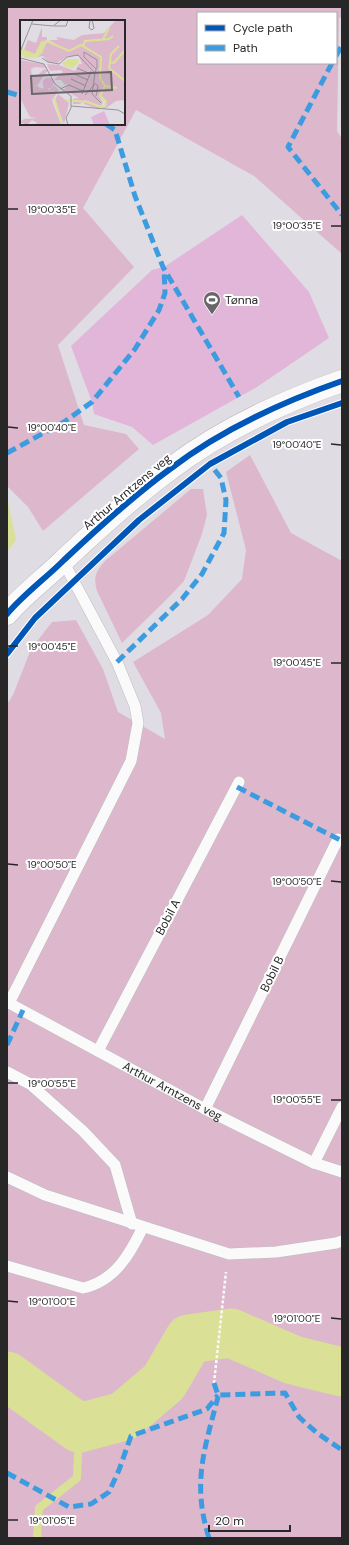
<svg xmlns="http://www.w3.org/2000/svg" width="349" height="1545" font-family="'DM Sans',sans-serif">
<style>
.green{fill:#ddb8cd;fill-rule:evenodd}
.pitch{fill:#e1b6d8}
.water{fill:#dae096}
.lines{fill:none;stroke-linecap:round;stroke-linejoin:round}
.stream{stroke:#dae096;stroke-width:8}
.river{stroke:#dae096;stroke-width:49}
.service-casing{stroke:#bdbdbe;stroke-width:12}
.minor-casing{stroke:#bdbdbe;stroke-width:23}
.path{stroke:#fafafb;stroke-width:2.5;stroke-dasharray:3 2;stroke-linecap:butt}
.service{stroke:#fafafb;stroke-width:11}
.minor{stroke:#fafafb;stroke-width:22}
.quiet{stroke:#3d9ce0;stroke-width:5;stroke-dasharray:10 5;stroke-linecap:butt}
.cycleway-casing{stroke:#fff;stroke-width:8}
.cycleway{stroke:#0057b8;stroke-width:6}
.ticks{fill:none;stroke:#272727;stroke-width:1.5}
.labels{text-anchor:middle;dominant-baseline:central;stroke-width:4;stroke-linejoin:round;paint-order:stroke}
.poi-label{font-size:12px;fill:#272727;stroke:#fff;text-anchor:start}
.street-label{font-size:12px;fill:#272727;stroke:#fff}
.inset-river{fill:none;stroke:#dae096;stroke-width:2}
.inset-road{fill:none;stroke:#969498;stroke-width:1}
.view{fill:#686669;fill-opacity:0.15;stroke:#686669;stroke-width:2}
.inset-edge{fill:none;stroke:#272727;stroke-width:2}
.ticks-label{font-size:10px;text-anchor:middle;fill:#272727;stroke:#fff;stroke-width:4;stroke-linejoin:round;paint-order:stroke}
</style>
<rect width="100%" height="100%" fill="#e0dce4"/>
<g class="green">
<path d="M7,7H342V17L339,18L337,131L342,139V254L254,176L136,110L83,208L134,267L58,345L84,425L126,434L139,449L43,531L28,507L7,486ZM198,13H336V63H198ZM21,21H124V124H21Z"/>
<path d="M250,455L291,533L342,561V1351L283,1337L280,1375L342,1388V1538H7V704L13,695L31,649L52,622L76,620L103,669L118,712L165,739L161,713L133,662L208,615L242,579L246,550L226,472Z"/>
<path d="M191,489H203L207,515L202,534L184,581L167,599L122,643L97,591C93,577 96,571 105,561Z"/>
</g>
<path class="pitch" d="M242,215L309,292L329,338L257,387L153,445L132,427L94,414L92,402L71,346L152,270L164,267Z"/>
<path class="water" d="M7,498L16,540L7,552Z"/>
<g class="lines">
<path class="stream" d="M38,1538L37,1535L39,1508L77,1478L79,1428"/>
<path class="river" d="M7,1376L79,1428L124,1416L164,1382L189,1339L231,1333L293,1360L342,1372"/>
<defs>
<g id="service">
<path id="s1" d="M7,1002L205,1109L314,1163L342,1172"/>
<path d="M9,1003L131,761L138,723L135,706L117,662L63,561"/>
<path d="M98,1051L239,782"/>
<path d="M7,1072L30,1084L83,1131L115,1165L132,1224"/>
<path d="M205,1109L338,839"/>
<path d="M314,1163L342,1107"/>
<path d="M7,1177L45,1195L229,1254L276,1252L336,1243L342,1241"/>
<path d="M7,1266L83,1288C115,1281 130,1254 143,1227"/>
</g>
<path id="minor" d="M7,614C24,594 46,578 64,560C98,528 133,496 170,469C221,430 282,402 342,381"/>
</defs>
<use href="#service" class="service-casing"/>
<use href="#minor" class="minor-casing"/>
<path class="path" d="M214,1383L226,1272"/>
<use href="#service" class="service"/>
<use href="#minor" class="minor"/>
<g class="quiet">
<path d="M336,56L342,45"/>
<path d="M332,63L288,147L342,215"/>
<path d="M7,92L21,96"/>
<path d="M106,124L115,130L135,196L163,267L239,397"/>
<path d="M7,453L64,422L92,402L135,349L159,310L165,293L164,269"/>
<path d="M117,662L182,599L202,574L224,533L226,500L221,478L210,464"/>
<path d="M237,787L342,841"/>
<path d="M7,1045L23,1010"/>
<path d="M214,1383L218,1395L285,1393L299,1417L317,1433L342,1450"/>
<path d="M7,1473L69,1507L91,1504L109,1492L119,1470L131,1436L207,1409L218,1395"/>
<path d="M209,1538C192,1484 204,1450 218,1397"/>
</g>
<defs>
<g id="cycleway">
<path d="M7,614C24,594 46,578 64,560C98,528 133,496 170,469C221,430 282,402 342,381"/>
<path d="M7,654L35,618L139,520L210,464L287,422L342,403"/>
</g>
</defs>
<use href="#cycleway" class="cycleway-casing"/>
<use href="#cycleway" class="cycleway"/>
</g>
<path class="ticks" d="M8,209H18M331,226H341M8,427L18,428M331,444L341,445M8,646H18M331,663H341M8,864L18,865M331,881L341,882M8,1083H18M331,1100H341M8,1301L18,1302M331,1318L341,1319M8,1520H18"/>
<defs>
<symbol id="stadium-pin" viewBox="-11 -11 22 30"><path d="M0 17L-7.5 6A9.5 9.5 0 1 1 7.5 6Z" fill="#686669" stroke="#fff"/><path d="M0-5a6.5 5 0 1 0 0 10a6.5 5 0 1 0 0-10ZM-3.5-1.8h7v3.6h-7Z" fill="#fff"/></symbol>
</defs>
<g fill-rule="evenodd">
<use href="#stadium-pin" x="202" y="290" width="20" height="27"/>
</g>
<g class="labels">
<g class="poi-label">
<text x="225" y="300">Tønna</text>
</g>
<g class="street-label">
<text transform="translate(127 492) rotate(-40)">Arthur Arntzens veg</text>
<text transform="translate(168 917) rotate(-62)">Bobil A</text>
<text transform="translate(272 974) rotate(-64)">Bobil B</text>
<text stroke="none"><textPath href="#s1" startOffset="188">Arthur Arntzens veg</textPath></text>
</g>
</g>
<g transform="translate(20 20)">
<rect width="105" height="105" fill="#e0dce4"/>
<path d="M96,0H105V80L96,81L86,88L78,89L64,84V82L82,88L87,85L83,77L80,78L83,82L81,86L65,80L60,84H53V79L59,78L44,70L49,64L45,65L41,60H34L43,52L41,50L30,51L27,44L39,45L55,51L59,44H62L59,36H48L37,43L28,42L23,36L17,37L22,33L26,23H32L40,28L30,20H38L36,17L54,20L62,15L84,13ZM22,7V17H27V20L21,22L15,34L2,32L0,25L4,30L8,20L16,23ZM0,40L23,44L27,48L15,47L11,49L12,56H17L24,49L28,50L17,66L22,69L25,66L29,70L34,65L39,70L32,80L41,105H15L17,103L12,100L7,105L0,102L4,99L17,98L10,97L0,78ZM38,74L49,83L44,104L35,80Z" fill="#ddb8cd"/>
<path d="M22.5 63a5.5 5.5 0 1 1 11 0a5.5 5.5 0 1 1-11 0ZM84,91L90,105H74L71,97Z" fill="#e1b6d8"/>
<path d="M30,20L32,23H26L22,33L16,38H6L0,33V25L3,29L15,34L21,22ZM48,39H58L59,42L53,48L44,46L42,43Z" fill="#dae096"/>
<path class="inset-river" d="M83,19L89,8M29,22L49,31L61,25L81,37L80,58L85,66L80,76L86,81L85,86L80,87L68,82L46,80M63,26L65,21L89,19L93,16M90,41L91,34L99,26M89,48L90,42L94,43L105,30M89,48L105,61M85,66L97,68M34,77L42,105"/>
<path class="inset-road" d="M70,0L69,8L72,10L74,8L72,0M12,4L33,6L41,0M34,6H46L48,0M0,32L13,0M0,38L24,44L35,64L51,76V88L46,98L48,105M22,38L28,42L39,44L47,37L58,35L75,53L72,74L81,83M57,48L71,54M75,53L76,50V49L77,48V40L64,32V37L76,49M54,54L68,60M51,59L66,66M75,63L78,66L76,76M40,69L49,65L63,71M62,74L71,51M65,75L75,64M51,86L98,90L105,94"/>
<path class="view" d="M91,52L92,70L12,74L11,56Z"/>
<rect width="105" height="105" class="inset-edge"/>
</g>
<g class="ticks-label">
<text x="52" y="213">19°00'35"E</text>
<text x="297" y="229">19°00'35"E</text>
<text x="52" y="431">19°00'40"E</text>
<text x="297" y="448">19°00'40"E</text>
<text x="52" y="650">19°00'45"E</text>
<text x="297" y="666">19°00'45"E</text>
<text x="52" y="868">19°00'50"E</text>
<text x="297" y="885">19°00'50"E</text>
<text x="52" y="1087">19°00'55"E</text>
<text x="297" y="1103">19°00'55"E</text>
<text x="52" y="1305">19°01'00"E</text>
<text x="297" y="1322">19°01'00"E</text>
<text x="52" y="1524">19°01'05"E</text>
</g>
<rect width="349" height="1545" fill="none" stroke="#272727" stroke-width="16"/>
<rect x="197" y="12" width="140" height="52" fill="#ffffff" stroke="#a9a9a9"/>
<rect x="205" y="25" width="20" height="6" fill="#0057b8" stroke="#a9a9a9"/>
<text x="233" y="32" font-size="12" fill="#272727">Cycle path</text>
<rect x="205" y="45" width="20" height="6" fill="#3d9ce0" stroke="#a9a9a9"/>
<text x="233" y="52" font-size="12" fill="#272727">Path</text>
<path d="M209 1525v6h81v-6" fill="none" stroke="#272727" stroke-width="2"/>
<text x="215" y="1525" font-size="12" fill="#272727" stroke="#ffffff" stroke-width="3" paint-order="stroke">20 m</text>
</svg>
